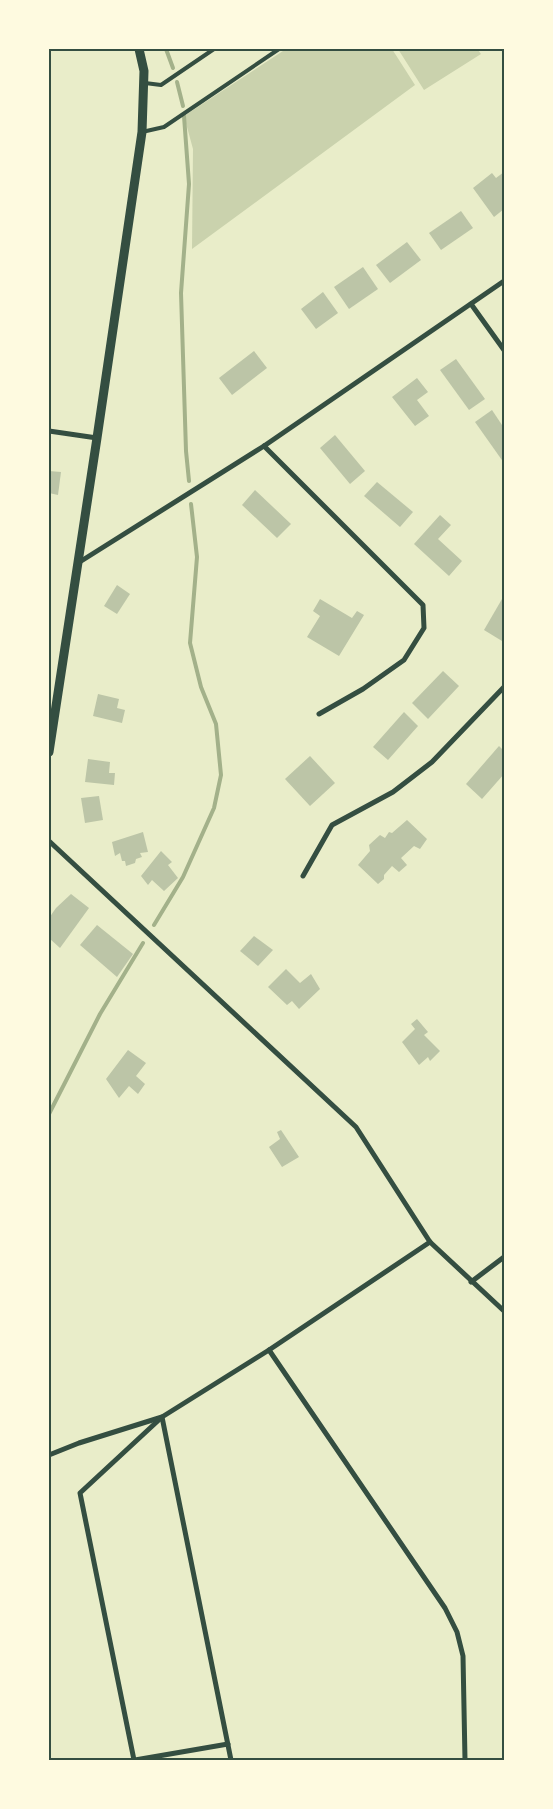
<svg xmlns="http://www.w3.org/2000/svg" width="553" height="1809" font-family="'IBM Plex Sans',sans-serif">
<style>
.green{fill:#cad2ad}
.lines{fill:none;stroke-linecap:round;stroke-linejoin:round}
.stream{stroke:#a3b18a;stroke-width:4}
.building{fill:#bcc5a7}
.service{stroke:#344e41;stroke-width:4}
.minor{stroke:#344e41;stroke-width:5}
.tertiary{stroke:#344e41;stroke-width:9}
.neatline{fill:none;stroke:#344e41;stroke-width:2}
</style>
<rect width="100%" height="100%" fill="#e9edc9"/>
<g class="green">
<path d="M286,49H392L415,85L192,249L193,149L184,116Z"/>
<path d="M398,49H479L478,50L481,54L424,90Z"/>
</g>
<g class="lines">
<g class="stream">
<path d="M166,49L173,68"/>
<path d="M177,82L183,106"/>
<path d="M184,116L189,184L181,293L186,451L189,481"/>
<path d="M154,925L183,877L214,808L221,775L216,724L201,687L190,643L197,557L191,504"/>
<path d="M49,1114L100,1014L143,943"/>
</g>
</g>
<g class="building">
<path d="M504,172V209L494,217L473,188L492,173L496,178Z"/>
<path d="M461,211L473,228L441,250L429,233Z"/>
<path d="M407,242L421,260L390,283L376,265Z"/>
<path d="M363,267L378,289L349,309L334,287Z"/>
<path d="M323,292L338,313L316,329L301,309Z"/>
<path d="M254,351L267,368L232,395L219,378Z"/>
<path d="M456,359L485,399L469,410L440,370Z"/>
<path d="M417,378L428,392L417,400L429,416L415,426L392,397Z"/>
<path d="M492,410L504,428V463L475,422Z"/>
<path d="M335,435L365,471L350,484L320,448Z"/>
<path d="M49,471L61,472L58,495L49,493Z"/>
<path d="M377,482L413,512L400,527L364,496Z"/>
<path d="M255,490L291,524L277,538L242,505Z"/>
<path d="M440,515L451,525L438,539L462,561L449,576L414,544Z"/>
<path d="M117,585L130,594L117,614L104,606Z"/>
<path d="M320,599L352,618L357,611L364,615L339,656L307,637L320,616L313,611Z"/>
<path d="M502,599L504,601V637L502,641L484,630Z"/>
<path d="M443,671L459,686L428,719L412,703Z"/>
<path d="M98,694L119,699L117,708L125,710L122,723L93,716Z"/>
<path d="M404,712L418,726L388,760L373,747Z"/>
<path d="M499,746L504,751V774L482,799L466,784Z"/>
<path d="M310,756L335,783L310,806L285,779Z"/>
<path d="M88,759L110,762L109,773H115L114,785L85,782Z"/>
<path d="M99,796L103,820L85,823L81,798Z"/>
<path d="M407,820L427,839L420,849L414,846L401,858L407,865L399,872L392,866L384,875V879L378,884L358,865L370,851L369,845L380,835L385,838L389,832L392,833Z"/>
<path d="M143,832L148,852L140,853L142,857L136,859L135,863L126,866L125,861H122L120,853L115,856L112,842Z"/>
<path d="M161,851L172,862L168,865L178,878L164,891L152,880L148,885L141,876Z"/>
<path d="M71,894L89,908L60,948L49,938V918L56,908Z"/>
<path d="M97,925L133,954L117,977L80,945Z"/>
<path d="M254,936L273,950L258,966L240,951Z"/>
<path d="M286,969L300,983L311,974L320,989L299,1009L292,1001L287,1005L268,987Z"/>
<path d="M417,1019L428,1032L424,1035L440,1051L430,1061L428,1057L419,1065L402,1042L415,1029L411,1024Z"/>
<path d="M128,1050L146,1063L136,1076L145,1084L138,1094L129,1086L119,1098L106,1079Z"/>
<path d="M281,1130L299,1157L282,1167L269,1147L280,1139L277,1132Z"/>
</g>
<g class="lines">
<g class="service">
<path d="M145,83L161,85L214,49"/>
<path d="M142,132L164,127L279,49"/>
</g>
<g class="minor">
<path d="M471,304L504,350"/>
<path d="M49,431L97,438"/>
<path d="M264,446L423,605L424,628L404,660L363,689L319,714"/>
<path d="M78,563L264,446L504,281"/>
<path d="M49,841L356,1127L430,1242L504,1311"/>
<path d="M303,876L332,825L393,792L432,762L504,687"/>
<path d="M471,1282L504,1257"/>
<path d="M269,1350L445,1608L457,1632L463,1656L465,1760"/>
<path d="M49,1455L79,1443L162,1417L231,1760"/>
<path d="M134,1760L80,1493L162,1417L269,1350L430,1242"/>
<path d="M135,1760L228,1744"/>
</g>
<path class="tertiary" d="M49,752L97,438L142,132L144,71L139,49"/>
</g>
<rect width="553" height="1809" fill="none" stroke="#fefae0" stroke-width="100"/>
<rect x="50" y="50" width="453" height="1709" class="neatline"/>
</svg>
